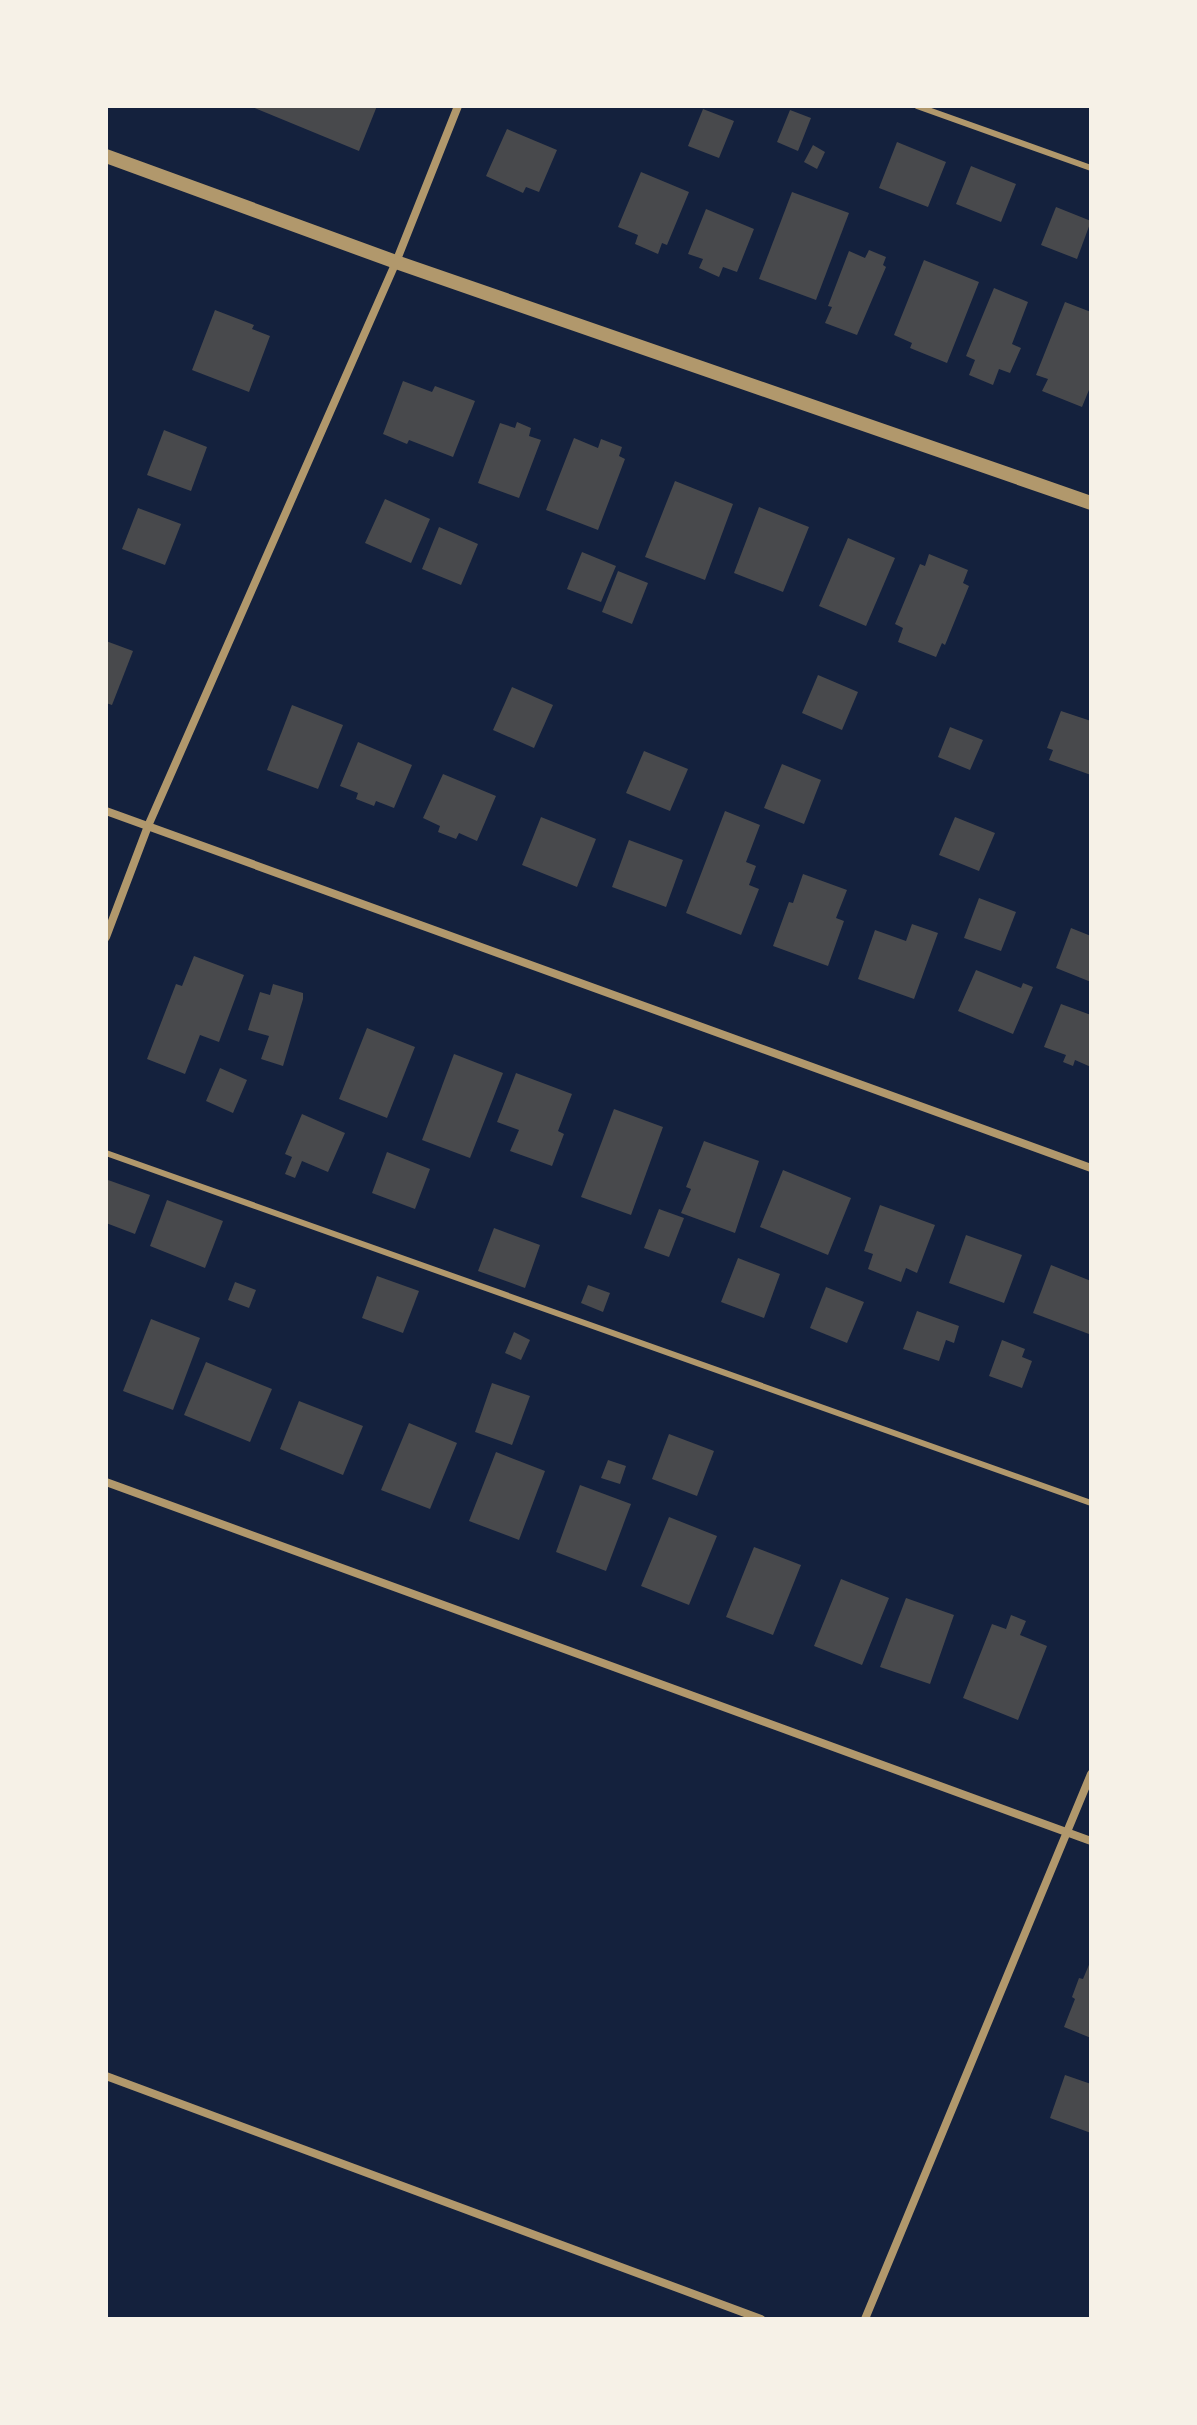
<svg xmlns="http://www.w3.org/2000/svg" width="1197" height="2425" font-family="'Fira Sans Condensed',sans-serif">
<style>
.building{fill:#48494c}
.lines{fill:none;stroke-linecap:round;stroke-linejoin:round}
.service{stroke:#b1986c;stroke-width:6}
.minor{stroke:#b1986c;stroke-width:8}
.tertiary{stroke:#b1986c;stroke-width:14}
</style>
<rect width="100%" height="100%" fill="#14213d"/>
<g class="building">
<path d="M250,106H377L359,151Z"/>
<path d="M703,109L734,121L719,158L688,146Z"/>
<path d="M790,110L811,118L798,151L777,142Z"/>
<path d="M507,129L557,150L539,192L526,187L523,193L486,176Z"/>
<path d="M897,142L946,162L928,207L879,188Z"/>
<path d="M813,145L825,152L817,169L804,162Z"/>
<path d="M971,166L1016,184L1001,222L956,204Z"/>
<path d="M641,172L689,192L667,245L662,243L658,254L635,244L638,235L618,227Z"/>
<path d="M792,192L849,213L816,300L759,279Z"/>
<path d="M1056,207L1091,221L1077,259L1041,245Z"/>
<path d="M706,209L754,229L737,272L723,267L719,277L699,268L703,259L688,254Z"/>
<path d="M869,250L886,257L883,265L886,267L857,335L825,323L832,307L828,306L849,251L865,258Z"/>
<path d="M924,260L979,282L947,363L910,348L912,343L894,335Z"/>
<path d="M994,288L1028,302L1012,344L1021,348L1010,373L999,369L993,385L969,375L975,360L966,356Z"/>
<path d="M1065,302L1091,312V385L1082,407L1042,391L1048,379L1036,375Z"/>
<path d="M215,310L254,325L252,329L270,336L249,392L192,370Z"/>
<path d="M403,381L432,392L435,386L475,401L453,457L409,440L407,444L383,434Z"/>
<path d="M517,422L531,428L529,436L541,440L519,498L478,483L500,423L515,428Z"/>
<path d="M164,430L207,447L191,491L147,475Z"/>
<path d="M574,438L598,448L601,439L622,447L619,456L625,459L598,530L546,510Z"/>
<path d="M675,481L733,504L705,580L645,557Z"/>
<path d="M385,499L430,519L411,563L365,543Z"/>
<path d="M759,507L809,527L783,592L734,573Z"/>
<path d="M138,508L181,524L165,565L122,549Z"/>
<path d="M439,527L478,544L461,585L422,569Z"/>
<path d="M848,538L895,558L866,626L819,606Z"/>
<path d="M582,552L616,566L601,602L567,589Z"/>
<path d="M929,554L968,570L963,583L969,586L945,645L942,643L936,657L898,642L903,628L895,624L920,564L925,566Z"/>
<path d="M618,571L648,583L632,624L602,612Z"/>
<path d="M106,641L133,651L112,705L106,703Z"/>
<path d="M818,675L858,692L842,730L802,713Z"/>
<path d="M512,687L553,705L534,748L493,730Z"/>
<path d="M292,705L343,725L318,789L267,770Z"/>
<path d="M1061,711L1091,721V775L1049,760L1053,750L1047,748Z"/>
<path d="M950,727L983,740L970,770L938,757Z"/>
<path d="M358,742L412,765L394,808L376,801L374,806L356,799L358,793L340,786Z"/>
<path d="M644,751L688,769L670,811L626,793Z"/>
<path d="M782,764L821,780L804,824L764,808Z"/>
<path d="M443,774L496,796L477,841L459,833L456,839L438,832L440,826L423,818Z"/>
<path d="M725,811L760,825L746,862L756,866L749,885L759,889L741,935L686,913Z"/>
<path d="M541,817L596,839L577,887L522,865Z"/>
<path d="M955,817L995,833L979,871L939,855Z"/>
<path d="M629,840L683,860L666,907L612,887Z"/>
<path d="M803,874L847,890L836,918L844,921L828,966L773,946L789,902L793,903Z"/>
<path d="M979,898L1016,912L1001,951L964,938Z"/>
<path d="M912,924L938,933L914,999L858,979L875,930L906,941Z"/>
<path d="M1071,928L1091,936V982L1056,968Z"/>
<path d="M194,956L244,975L219,1042L200,1035L185,1074L147,1059L176,984L182,986Z"/>
<path d="M976,970L1021,988L1023,983L1033,987L1013,1034L958,1011Z"/>
<path d="M273,984L303,993V999L283,1066L261,1059L269,1036L248,1030L260,992L270,995Z"/>
<path d="M1061,1004L1091,1015V1067L1075,1060L1073,1066L1063,1062L1066,1055L1044,1047Z"/>
<path d="M367,1028L415,1047L387,1118L339,1099Z"/>
<path d="M454,1054L503,1073L470,1158L422,1140Z"/>
<path d="M220,1068L247,1080L233,1113L206,1101Z"/>
<path d="M516,1073L572,1094L558,1131L564,1134L552,1166L510,1151L519,1130L497,1122Z"/>
<path d="M614,1109L663,1127L631,1215L581,1197Z"/>
<path d="M302,1114L345,1133L328,1172L302,1161L295,1178L285,1174L292,1157L285,1154Z"/>
<path d="M704,1141L759,1161L735,1233L681,1213L691,1189L686,1187Z"/>
<path d="M387,1152L430,1169L415,1209L372,1193Z"/>
<path d="M783,1170L851,1198L828,1255L760,1227Z"/>
<path d="M108,1180L150,1195L135,1234L106,1223Z"/>
<path d="M167,1200L223,1221L205,1268L150,1246Z"/>
<path d="M880,1205L935,1225L917,1273L906,1268L901,1282L868,1269L873,1254L864,1251Z"/>
<path d="M659,1209L684,1218L669,1257L644,1248Z"/>
<path d="M494,1228L540,1245L525,1288L478,1271Z"/>
<path d="M966,1235L1022,1255L1004,1303L949,1283Z"/>
<path d="M738,1258L780,1274L764,1318L721,1302Z"/>
<path d="M1051,1265L1091,1281V1328L1089,1334L1033,1313Z"/>
<path d="M377,1276L419,1291L403,1333L362,1318Z"/>
<path d="M235,1282L256,1290L249,1308L228,1300Z"/>
<path d="M588,1285L610,1293L603,1312L581,1303Z"/>
<path d="M826,1287L864,1302L847,1343L810,1328Z"/>
<path d="M917,1311L959,1326L954,1343L946,1340L939,1361L903,1349Z"/>
<path d="M151,1319L200,1338L173,1410L123,1391Z"/>
<path d="M514,1332L530,1340L521,1360L505,1353Z"/>
<path d="M1002,1340L1025,1349L1022,1357L1032,1361L1022,1388L989,1376Z"/>
<path d="M206,1362L272,1389L250,1442L184,1415Z"/>
<path d="M492,1383L530,1396L512,1445L475,1432Z"/>
<path d="M299,1401L363,1426L343,1475L280,1449Z"/>
<path d="M409,1423L457,1443L430,1509L381,1490Z"/>
<path d="M669,1434L714,1451L697,1496L652,1479Z"/>
<path d="M496,1452L545,1471L519,1540L469,1521Z"/>
<path d="M608,1460L626,1466L620,1484L601,1478Z"/>
<path d="M580,1485L631,1504L606,1571L556,1552Z"/>
<path d="M669,1517L717,1536L689,1605L641,1586Z"/>
<path d="M754,1547L801,1565L773,1635L726,1617Z"/>
<path d="M841,1579L889,1598L862,1665L814,1646Z"/>
<path d="M906,1598L954,1615L930,1684L880,1667Z"/>
<path d="M1011,1615L1026,1621L1020,1635L1047,1646L1018,1720L963,1698L992,1624L1006,1629Z"/>
<path d="M1091,1960V2038L1064,2027L1075,1999L1072,1997L1079,1978L1083,1979Z"/>
<path d="M1065,2075L1091,2084V2133L1050,2118Z"/>
</g>
<g class="lines">
<g class="service">
<path d="M917,106L1091,168"/>
<path d="M106,1153L1091,1503"/>
</g>
<g class="minor">
<path d="M106,811L1091,1168"/>
<path d="M106,937L148,826L396,262L458,106"/>
<path d="M106,1482L1091,1841"/>
<path d="M106,2076L761,2319"/>
<path d="M865,2319L1091,1774"/>
</g>
<path class="tertiary" d="M106,156L396,262L1091,503"/>
</g>
<rect width="1197" height="2425" fill="none" stroke="#f6f1e7" stroke-width="216"/>
</svg>
